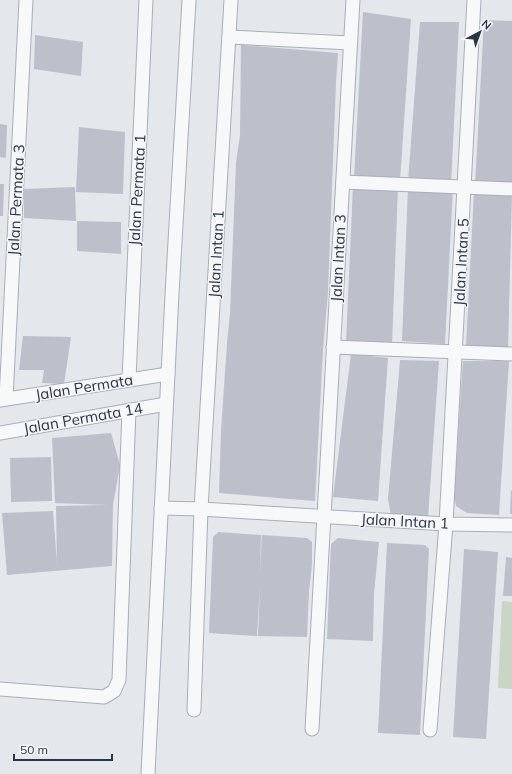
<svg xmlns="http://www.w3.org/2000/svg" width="512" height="774" font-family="Mulish,sans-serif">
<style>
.green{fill:#c9d6c5}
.building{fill:#bbc0ca}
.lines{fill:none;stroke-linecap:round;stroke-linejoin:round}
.minor-casing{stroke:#a9aeb7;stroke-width:15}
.minor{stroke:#f7f8fa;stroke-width:13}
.labels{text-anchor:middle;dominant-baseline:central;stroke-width:3;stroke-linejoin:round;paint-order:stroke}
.street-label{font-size:15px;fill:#2b3445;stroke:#f4f6f9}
</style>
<rect width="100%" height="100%" fill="#e4e7ec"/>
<path class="green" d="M502,601L512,602V689L498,688Z"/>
<g class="building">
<path d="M363,12L411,19L400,181L354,178Z"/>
<path d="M484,20L512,21V186L475,185Z"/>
<path d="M420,22H459L451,185L408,182Z"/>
<path d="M35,35L83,42L81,76L34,69Z"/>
<path d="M241,45L338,53L336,82L328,292L323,350L315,501L219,493L221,431L227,343L230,313L236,163L240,135Z"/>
<path d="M0,124L7,125L6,158L0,157Z"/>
<path d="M79,127L125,132L123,194L76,192Z"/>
<path d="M0,184H4L3,216H0Z"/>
<path d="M353,185L398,187L392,345L346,343Z"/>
<path d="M408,186L453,187L445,344L402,341Z"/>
<path d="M75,187L76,221L24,218V189Z"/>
<path d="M474,192L512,193L508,350L466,345Z"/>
<path d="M77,221L121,222V254L77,251Z"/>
<path d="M23,336L71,337L64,384L42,383L44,370H19Z"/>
<path d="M351,354L388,358L378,501L333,497Z"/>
<path d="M400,360L439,361L428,518L391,516L388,499Z"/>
<path d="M463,361H509L499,515L467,513L456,506L454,495Z"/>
<path d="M111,433L120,465L113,505L112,566L7,575L2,513L53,511L57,563L56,506L107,505L55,503L52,438Z"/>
<path d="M51,457L52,501L11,502L10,458Z"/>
<path d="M511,490L512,491V514H510Z"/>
<path d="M218,532L261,535L260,573L262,535L307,538L312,542V565L309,592L307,637L258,636L260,586L257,636L209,633L213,537Z"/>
<path d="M338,538L379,542L374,594L373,641L327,639L331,544Z"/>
<path d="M387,543L425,545L429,549L420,735L378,733Z"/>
<path d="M464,549L498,552L486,739L453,737Z"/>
<path d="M506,557L512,558V596H503Z"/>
</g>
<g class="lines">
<defs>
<g id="minor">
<path d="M229,37L350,43"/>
<path d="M343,182L512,189"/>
<path d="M333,347L512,354"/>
<path d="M129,379L146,0"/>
<path d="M6,399L26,0"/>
<path d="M0,400L168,374"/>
<path d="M0,433L166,404"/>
<path d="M161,508L201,509L446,524L512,525"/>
<path d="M0,689L104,697L114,691L119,680L129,410"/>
<path d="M194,710L201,509L231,0"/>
<path d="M312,729L353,0"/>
<path d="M430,730L446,524L474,0"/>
<path d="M148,774L172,294L189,0"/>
</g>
</defs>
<use href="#minor" class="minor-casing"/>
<use href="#minor" class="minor"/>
</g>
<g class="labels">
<g class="street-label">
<text transform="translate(137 190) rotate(-87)">Jalan Permata 1</text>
<text transform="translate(16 200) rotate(-87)">Jalan Permata 3</text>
<text transform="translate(216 254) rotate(-87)">Jalan Intan 1</text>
<text transform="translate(338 258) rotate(-87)">Jalan Intan 3</text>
<text transform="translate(461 262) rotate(-87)">Jalan Intan 5</text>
<text transform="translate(84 387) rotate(-9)">Jalan Permata</text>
<text transform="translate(83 418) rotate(-10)">Jalan Permata 14</text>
<text transform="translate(405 521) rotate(3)">Jalan Intan 1</text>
</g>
</g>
<g transform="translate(480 32) rotate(41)" stroke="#f4f6f9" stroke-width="3" paint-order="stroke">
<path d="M0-3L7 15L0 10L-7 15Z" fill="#2b3445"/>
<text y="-6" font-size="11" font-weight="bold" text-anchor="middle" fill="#2b3445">N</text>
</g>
<path d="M14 754v6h98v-6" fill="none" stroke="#2b3445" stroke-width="2"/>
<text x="20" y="754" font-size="12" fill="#2b3445" stroke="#f4f6f9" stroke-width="3" paint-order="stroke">50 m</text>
</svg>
